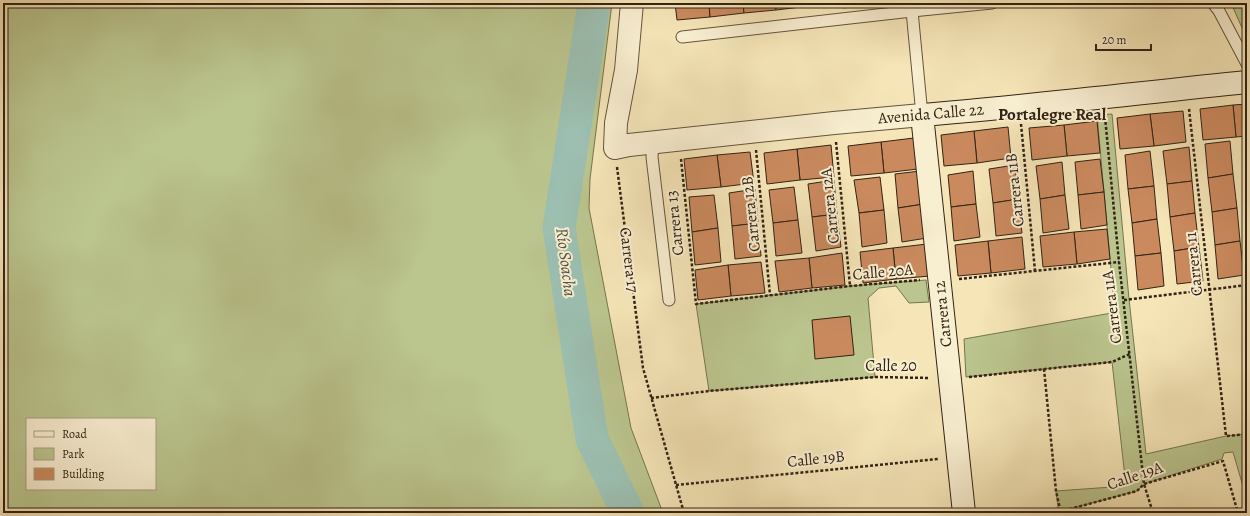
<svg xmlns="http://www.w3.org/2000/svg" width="1250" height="516" font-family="Alegreya,serif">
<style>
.green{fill:#bbc58e;stroke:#767452;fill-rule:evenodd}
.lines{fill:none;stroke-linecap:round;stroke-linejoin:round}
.river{stroke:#9cbfb1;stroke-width:33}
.building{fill:#ca8a5e;stroke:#322315}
.lane-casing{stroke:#63543e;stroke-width:13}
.street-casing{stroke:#63543e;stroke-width:24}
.secondary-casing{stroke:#322315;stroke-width:24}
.path{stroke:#322315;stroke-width:2.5;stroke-dasharray:3 2;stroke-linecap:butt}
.lane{stroke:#f8eed0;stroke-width:11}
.street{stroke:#f8eed0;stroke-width:22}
.secondary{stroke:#f8eed0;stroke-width:22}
.labels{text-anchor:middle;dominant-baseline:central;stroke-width:4;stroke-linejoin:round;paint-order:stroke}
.street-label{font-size:16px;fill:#322315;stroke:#f8eed0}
.neighbourhood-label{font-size:17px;font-weight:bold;fill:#322315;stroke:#f8eed0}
.water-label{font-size:17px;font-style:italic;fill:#525244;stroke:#f8eed0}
</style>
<rect width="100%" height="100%" fill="#f5e5b7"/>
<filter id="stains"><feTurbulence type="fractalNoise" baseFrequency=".005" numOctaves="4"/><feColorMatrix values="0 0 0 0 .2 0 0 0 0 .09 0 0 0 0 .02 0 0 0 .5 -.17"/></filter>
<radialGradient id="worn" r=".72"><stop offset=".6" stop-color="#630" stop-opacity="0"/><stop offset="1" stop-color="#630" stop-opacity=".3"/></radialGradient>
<g class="green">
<path d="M3,3H612L590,179L589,208L631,428L663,513H3ZM27,419H155V489H27Z"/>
<path d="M843,3H889L843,8Z"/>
<path d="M1231,3H1247V39Z"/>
<path d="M1112,114L1129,299L1146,454L1226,436L1247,434V500L1233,452L1224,453L1222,459L1144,484L1137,491L1054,513H1010L1058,508L1056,491L1126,486L1112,362L966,377L964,339L1106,314L1115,313L1097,115Z"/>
<path d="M926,280L929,302L909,303L896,286L879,288L868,298L875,377L709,391L696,304L850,286Z"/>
</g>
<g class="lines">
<path class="river" d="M594,3L559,228L592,439L628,513"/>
</g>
<g class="building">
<path d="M675,3H709L710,17L677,20Z"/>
<path d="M709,3H743L744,13L710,17Z"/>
<path d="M743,3H776V10L744,13Z"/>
<path d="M776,3H809L810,6L776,10Z"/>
<path d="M809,3H837L810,6Z"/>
<path d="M1247,104V136L1236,137L1233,105Z"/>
<path d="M1233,105L1236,137L1203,140L1200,109Z"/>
<path d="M1183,111L1186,142L1154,146L1150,114Z"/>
<path d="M1150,114L1154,146L1120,149L1117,118Z"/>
<path d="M1097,121L1100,153L1067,156L1064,125Z"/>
<path d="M1064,125L1067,156L1032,160L1029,128Z"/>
<path d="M1008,127L1011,158L977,163L974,131Z"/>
<path d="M974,131L977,163L944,166L941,135Z"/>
<path d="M914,138L918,169L884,173L881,142Z"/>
<path d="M1230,141L1233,174L1208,178L1205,144Z"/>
<path d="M1244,141H1247V172Z"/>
<path d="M881,142L884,173L851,176L848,146Z"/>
<path d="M831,145L834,177L800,180L797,149Z"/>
<path d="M1189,147L1192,181L1167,184L1163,151Z"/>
<path d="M797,149L800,180L767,184L764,153Z"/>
<path d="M1150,151L1154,186L1128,189L1125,155Z"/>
<path d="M750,152L754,183L721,187L717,155Z"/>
<path d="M717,155L721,187L687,190L684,159Z"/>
<path d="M1100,159L1104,192L1078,195L1075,162Z"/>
<path d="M1062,162L1065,195L1040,199L1036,166Z"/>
<path d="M1015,165L1018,199L993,203L989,169Z"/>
<path d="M920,171L924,204L898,208L895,174Z"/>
<path d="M973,171L976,204L951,207L948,175Z"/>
<path d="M1233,174L1237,208L1212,212L1208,178Z"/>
<path d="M880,177L884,210L859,213L854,180Z"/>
<path d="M834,180L837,214L812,217L808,184Z"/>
<path d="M1192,181L1195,213L1170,217L1167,184Z"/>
<path d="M1154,186L1157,219L1132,223L1128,189Z"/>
<path d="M794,187L798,220L773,223L769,190Z"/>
<path d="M755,189L758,223L732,226L729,193Z"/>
<path d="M1104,192L1107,225L1081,229L1078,195Z"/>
<path d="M714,195L718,228L692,232L689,197Z"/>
<path d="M1065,195L1069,229L1043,233L1040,199Z"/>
<path d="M1018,199L1022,233L996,236L993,203Z"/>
<path d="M924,204L927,238L902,242L898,208Z"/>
<path d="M976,204L980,237L954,241L951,207Z"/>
<path d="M1237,208L1240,241L1215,245L1212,212Z"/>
<path d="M884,210L887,243L862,247L859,213Z"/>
<path d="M1195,213L1199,247L1174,251L1170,217Z"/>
<path d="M837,214L841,247L816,251L812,217Z"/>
<path d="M1157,219L1161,253L1135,256L1132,223Z"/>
<path d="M798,220L802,253L776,256L773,223Z"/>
<path d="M758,223L761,256L735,259L732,226Z"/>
<path d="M718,228L721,262L695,265L692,232Z"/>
<path d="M1107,229L1110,259L1077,264L1074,232Z"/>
<path d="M1074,232L1077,264L1043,267L1040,236Z"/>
<path d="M1022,237L1025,269L991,273L988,241Z"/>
<path d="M988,241L991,273L958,276L955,245Z"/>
<path d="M1240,241L1244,275L1218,279L1215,245Z"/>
<path d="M927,244L930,276L896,279L893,248Z"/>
<path d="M1199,247L1203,281L1177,284L1174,251Z"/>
<path d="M893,248L896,279L863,283L860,252Z"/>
<path d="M842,253L845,285L812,288L809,258Z"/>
<path d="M1161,253L1164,286L1138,290L1135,256Z"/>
<path d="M809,258L812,288L779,292L775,261Z"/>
<path d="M761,262L765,293L731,296L728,265Z"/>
<path d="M728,265L731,296L698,300L695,270Z"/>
<path d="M850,316L854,355L815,359L812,320Z"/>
</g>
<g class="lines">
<defs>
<g id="lane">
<path d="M1213,3L1219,11L1247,64"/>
<path d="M912,11L922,115"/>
<path d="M682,37L912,11L992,3"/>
<path d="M653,142L652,157L669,300"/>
</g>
<path id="street" d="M632,3L626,70L616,123L615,148L629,145L834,123L922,115"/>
<path id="secondary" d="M964,513L922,115C1031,106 1139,93 1247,82"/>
</defs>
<use href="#lane" class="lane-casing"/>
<use href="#street" class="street-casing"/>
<use href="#secondary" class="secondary-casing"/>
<g class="path">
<path d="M1189,109L1226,436L1247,434"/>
<path d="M1105,117L1119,262L1144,484L1153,513"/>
<path d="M1021,124L1035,271"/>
<path d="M836,142L850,286"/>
<path d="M756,150L770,295"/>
<path d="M681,159L696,304L850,286L920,280"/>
<path d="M617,167L643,368L684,513"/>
<path d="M959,279L1119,262"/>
<path d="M1124,300L1247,285"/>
<path d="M1044,369L1056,491L1061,513"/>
<path d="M969,377L1112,362L1130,354"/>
<path d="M651,398L709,391L875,377L930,378"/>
<path d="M676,485L938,459"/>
<path d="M1055,513L1137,491L1144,484L1223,461L1238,513"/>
</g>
<use href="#lane" class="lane"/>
<use href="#street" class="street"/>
<use href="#secondary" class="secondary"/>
</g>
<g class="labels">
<g class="street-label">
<text transform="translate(931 114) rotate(-5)">Avenida Calle 22</text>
<text transform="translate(1015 190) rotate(-96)">Carrera 11B</text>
<text transform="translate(830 206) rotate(-96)">Carrera 12A</text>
<text transform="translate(751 214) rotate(-96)">Carrera 12B</text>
<text transform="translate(675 223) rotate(-96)">Carrera 13</text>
<text transform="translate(629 260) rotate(83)">Carrera 17</text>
<text transform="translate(1194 264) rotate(-96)">Carrera 11</text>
<text transform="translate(883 272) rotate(-5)">Calle 20A</text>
<text transform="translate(1112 307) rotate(-97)">Carrera 11A</text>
<text transform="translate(943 314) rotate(-96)">Carrera 12</text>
<text x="891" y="366">Calle 20</text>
<text transform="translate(816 459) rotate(-6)">Calle 19B</text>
<text transform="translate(1135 476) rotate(-19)">Calle 19A</text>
</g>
<g class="neighbourhood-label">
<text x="1052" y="114">Portalegre Real</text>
</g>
<g class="water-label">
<text transform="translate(566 262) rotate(83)">Río Soacha</text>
</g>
</g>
<rect width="1250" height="516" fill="none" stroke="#f5e5b7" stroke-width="16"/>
<rect x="4" y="4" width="1242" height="508" fill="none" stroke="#322315" stroke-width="2"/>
<rect x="8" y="8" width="1234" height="500" fill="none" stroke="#322315"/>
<rect x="26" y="418" width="130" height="72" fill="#f8eed0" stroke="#a99d85"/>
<rect x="34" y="431" width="20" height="6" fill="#f8eed0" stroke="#a99d85"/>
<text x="62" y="438" font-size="12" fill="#322315">Road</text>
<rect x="34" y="448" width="20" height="12" fill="#bbc58e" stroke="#a99d85"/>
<text x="62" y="458" font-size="12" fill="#322315">Park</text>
<rect x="34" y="468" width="20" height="12" fill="#ca8a5e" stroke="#a99d85"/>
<text x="62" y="478" font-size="12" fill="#322315">Building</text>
<path d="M1096 44v6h55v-6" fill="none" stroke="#322315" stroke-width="2"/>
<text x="1102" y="44" font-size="12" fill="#322315" stroke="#f8eed0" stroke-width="3" paint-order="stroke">20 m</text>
<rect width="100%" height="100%" filter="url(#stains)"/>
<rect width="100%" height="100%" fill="url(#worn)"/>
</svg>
